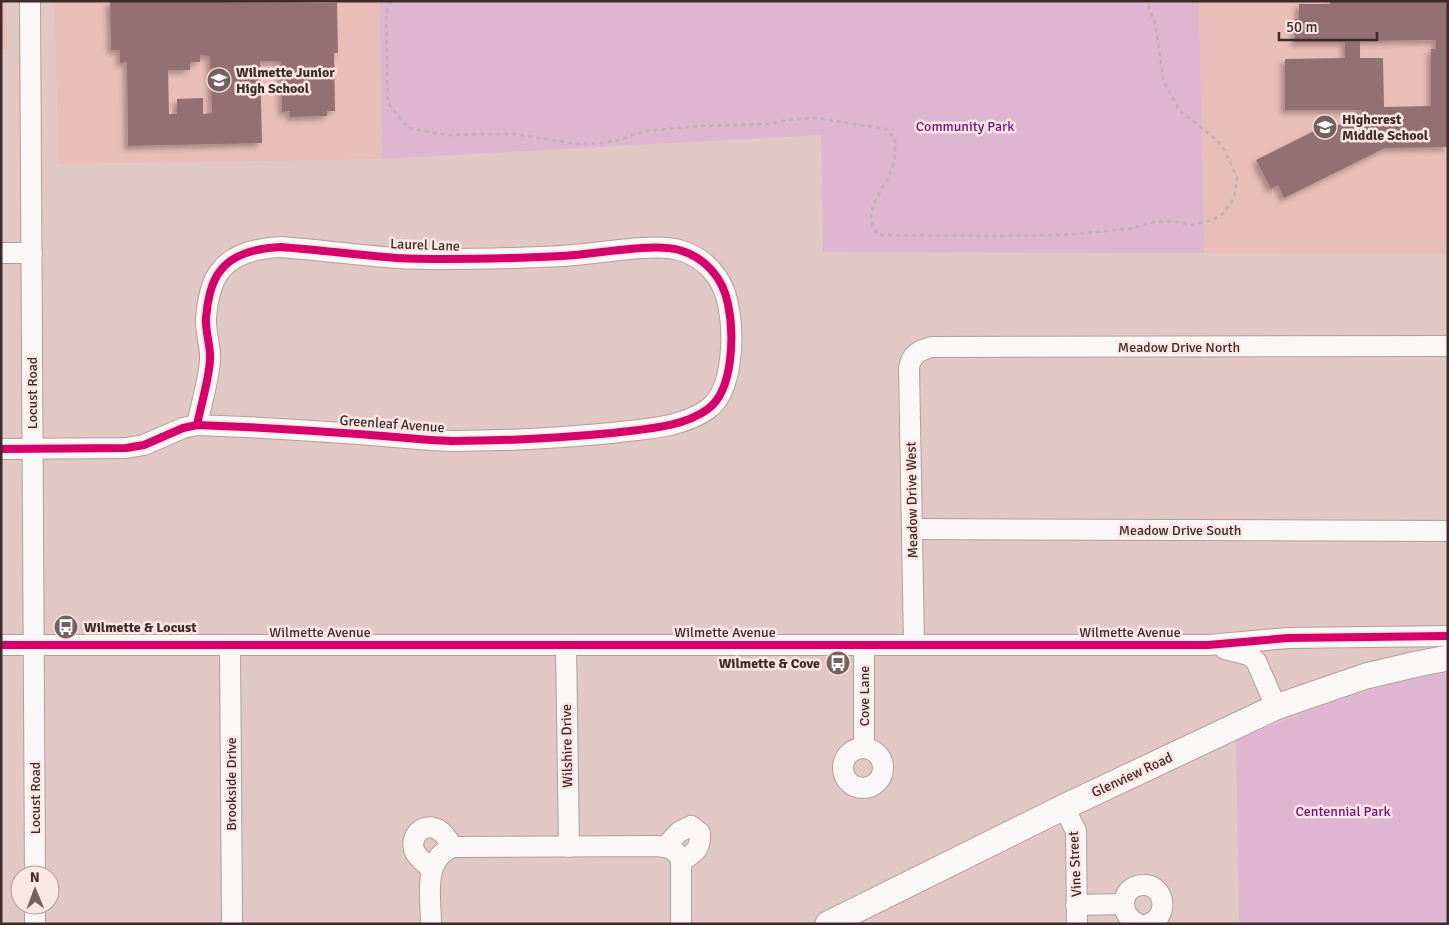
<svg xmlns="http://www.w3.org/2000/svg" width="1449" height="925" font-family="Signika,sans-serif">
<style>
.built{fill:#e9bdb8}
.green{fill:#dfb6d2}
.building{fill:#937071;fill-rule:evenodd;filter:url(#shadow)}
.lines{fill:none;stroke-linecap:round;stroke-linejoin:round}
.minor-casing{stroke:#b19d9b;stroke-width:22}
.major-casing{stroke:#b19d9b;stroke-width:27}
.path{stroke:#bcb2b0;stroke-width:2.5;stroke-dasharray:4 4;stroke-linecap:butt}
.minor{stroke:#fbf7f6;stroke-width:20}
.major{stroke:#fbf7f6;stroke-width:25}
.cycleway-casing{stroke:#fce7e4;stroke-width:11}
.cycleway{stroke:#d6006c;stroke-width:8}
.labels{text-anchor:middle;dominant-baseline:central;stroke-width:5;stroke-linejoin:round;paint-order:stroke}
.poi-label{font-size:14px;font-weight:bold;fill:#3e2a28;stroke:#fce7e4;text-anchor:start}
.park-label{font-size:14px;fill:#760e7b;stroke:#fce7e4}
.street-label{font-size:14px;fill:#3e2a28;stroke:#fce7e4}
</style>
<defs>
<filter id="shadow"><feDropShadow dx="-4" dy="4" stdDeviation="2.5" flood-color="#0004"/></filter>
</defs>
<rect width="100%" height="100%" fill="#e2c8c5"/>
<g class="built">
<path d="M1,1H6L7,49H1Z"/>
<path d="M55,1H380L382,159L58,164Z"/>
<path d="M1199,1H1448V254L1204,253Z"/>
</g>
<g class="green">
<path d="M380,1H1199L1204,253L823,252L821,135L382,159Z"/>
<path d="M1448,673V924H1239L1236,740C1304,712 1375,683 1448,673Z"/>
</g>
<g class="building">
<path d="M110,1L337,3L338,53H334L335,111H327V116L290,117V111L282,112L281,61H260L262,143L128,146L127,62L120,63V50H111ZM200,55L210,56L212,113L203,114V98L177,99V114H169L168,70H190V62H200Z"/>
<path d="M1330,1H1448V147L1385,148L1284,198L1278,185L1271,189L1256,160L1326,125L1329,130L1363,113L1361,110H1285V59L1345,58V42H1295V19H1299V4H1330ZM1436,40V49H1431V106L1384,107L1383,58H1360V41Z"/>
</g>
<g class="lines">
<defs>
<g id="minor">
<path d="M30,1L35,875"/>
<path d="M1,253H32"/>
<path d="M1,449L126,448L144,445L183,428L197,425C251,427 304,430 358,434C389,436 420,440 452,441C505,441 559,438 612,433C643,429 682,428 708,409C734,390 734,333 728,304C723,278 705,257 679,250C654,243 601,253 574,255C554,257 533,257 513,258C474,259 435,260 397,258C358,255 319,250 281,247C261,248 234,253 221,270C211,281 207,303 206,318C205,332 211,346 210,360C209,379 201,405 197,425"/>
<path d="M912,529L1448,531"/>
<path d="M1,645H1208L1288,638L1448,636"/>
<path d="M230,645L232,924"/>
<path d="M566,645L569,847"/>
<path d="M864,645V747"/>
<path d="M914,645L909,368C911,354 920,350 932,347L1448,346"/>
<path d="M1225,649L1249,655L1256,661L1276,707"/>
<circle cx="863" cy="768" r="20"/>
<path d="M1064,807L1076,831L1077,924"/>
<path d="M665,847L679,832L691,826L700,833C701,849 695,853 681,861"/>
<path d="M431,869C426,864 418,858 415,852C409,839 420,824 434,828C443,830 448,840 453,847"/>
<path d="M35,905V924"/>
<path d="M1076,905L1124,904"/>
<path d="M431,924C431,897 422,859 453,847L657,846C668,847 677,849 681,861V924"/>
<path d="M1138,924C1116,914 1121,883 1146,885C1167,888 1168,918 1148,924"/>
</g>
<path id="major" d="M828,924L1064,807L1276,707L1366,676L1417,664L1448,658"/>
</defs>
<use href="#minor" class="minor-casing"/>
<use href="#major" class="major-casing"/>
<path class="path" d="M391,1L386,14L388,103L408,128L445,135L514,134L576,144L602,143L620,140L644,131L700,126L769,124L787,120L817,118L886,129L895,138C895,148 896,158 892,168C885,191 858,212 879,235L994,236L1064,235L1128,229L1154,222L1172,221L1192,225L1212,220L1223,214L1234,198L1237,178L1225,151L1217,140L1180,111L1164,82L1155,23L1146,1"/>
<use href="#minor" class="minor"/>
<use href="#major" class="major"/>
<defs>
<g id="cycleway">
<path d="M1,449L126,448L144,445L183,428L197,425C251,427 304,430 358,434C389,436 420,440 452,441C505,441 559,438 612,433C643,429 682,428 708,409C734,390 734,333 728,304C723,278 705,257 679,250C654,243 601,253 574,255C554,257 533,257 513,258C474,259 435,260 397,258C358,255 319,250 281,247C261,248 234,253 221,270C211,281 207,303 206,318C205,332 211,346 210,360C209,379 201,405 197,425"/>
<path d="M1,645H1208L1288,638L1448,636"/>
</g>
</defs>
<use href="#cycleway" class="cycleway-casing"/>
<use href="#cycleway" class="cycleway"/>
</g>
<defs>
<symbol id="school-disc" viewBox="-11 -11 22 22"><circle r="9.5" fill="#77615f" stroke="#fce7e4"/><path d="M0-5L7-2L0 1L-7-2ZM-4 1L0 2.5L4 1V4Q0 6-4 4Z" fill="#fff"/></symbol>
<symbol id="bus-disc" viewBox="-11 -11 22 22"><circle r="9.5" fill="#77615f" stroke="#fce7e4"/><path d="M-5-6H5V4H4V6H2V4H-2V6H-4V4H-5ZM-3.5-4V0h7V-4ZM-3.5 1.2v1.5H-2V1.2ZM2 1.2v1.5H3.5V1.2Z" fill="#fff"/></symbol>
</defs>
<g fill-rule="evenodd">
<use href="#school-disc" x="205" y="66" width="28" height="28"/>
<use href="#school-disc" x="1311" y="113" width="28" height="28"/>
<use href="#bus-disc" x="52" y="613" width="28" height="28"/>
<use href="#bus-disc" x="824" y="649" width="28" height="28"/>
</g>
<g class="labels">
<g class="poi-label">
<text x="236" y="72">Wilmette Junior<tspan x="236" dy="16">High School</tspan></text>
<text x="1342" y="119">Highcrest<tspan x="1342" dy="16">Middle School</tspan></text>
<text x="84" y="627">Wilmette &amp; Locust</text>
<text x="820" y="663" text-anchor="end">Wilmette &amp; Cove</text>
</g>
<g class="park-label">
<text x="965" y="126">Community Park</text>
<text x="1343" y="811">Centennial Park</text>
</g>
<g class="street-label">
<text transform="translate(425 245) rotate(2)">Laurel Lane</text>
<text x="1179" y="347">Meadow Drive North</text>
<text transform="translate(32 393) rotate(-90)">Locust Road</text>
<text transform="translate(392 424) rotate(4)">Greenleaf Avenue</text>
<text transform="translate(912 500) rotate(-91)">Meadow Drive West</text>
<text x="1180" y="530">Meadow Drive South</text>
<text x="320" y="632">Wilmette Avenue</text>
<text x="725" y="632">Wilmette Avenue</text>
<text x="1130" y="632">Wilmette Avenue</text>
<text transform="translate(864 696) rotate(-90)">Cove Lane</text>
<text transform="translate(567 746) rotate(-91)">Wilshire Drive</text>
<text transform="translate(1132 775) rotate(-25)">Glenview Road</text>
<text transform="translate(231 784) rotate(-90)">Brookside Drive</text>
<text transform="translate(35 798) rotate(-90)">Locust Road</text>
<text transform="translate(1075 864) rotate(-93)">Vine Street</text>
</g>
</g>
<rect width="1449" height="925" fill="none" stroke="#3e2a28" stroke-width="5"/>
<g transform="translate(35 890) rotate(359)"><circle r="24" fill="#fce7e4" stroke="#b09b99"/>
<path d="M0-4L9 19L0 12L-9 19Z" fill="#77615f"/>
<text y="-8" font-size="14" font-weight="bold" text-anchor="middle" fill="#3e2a28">N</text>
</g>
<path d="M1279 32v8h98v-8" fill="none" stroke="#3e2a28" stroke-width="2.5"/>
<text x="1286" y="32" font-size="15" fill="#3e2a28" stroke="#fce7e4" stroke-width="4" paint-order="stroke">50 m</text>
</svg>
